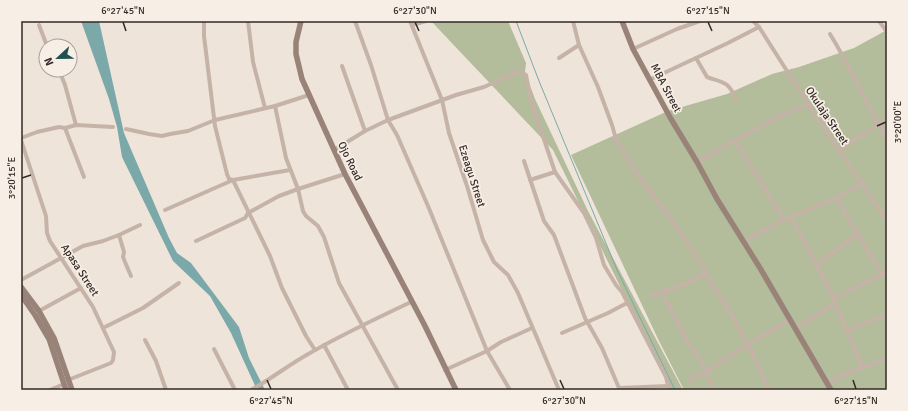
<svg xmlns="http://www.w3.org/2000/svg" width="908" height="411" font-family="Signika,sans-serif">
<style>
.green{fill:#b3bc9b}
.water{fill:#7ba9a9}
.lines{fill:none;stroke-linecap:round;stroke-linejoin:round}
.stream{stroke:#7ba9a9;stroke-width:1}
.street{stroke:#c6b3a7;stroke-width:4}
.secondary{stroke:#998378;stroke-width:5.5}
.ticks{fill:none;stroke:#332a27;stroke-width:1.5}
.labels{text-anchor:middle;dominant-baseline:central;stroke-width:3.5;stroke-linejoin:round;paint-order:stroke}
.street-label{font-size:11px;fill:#332a27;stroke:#f7eee5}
.neatline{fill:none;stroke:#332a27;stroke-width:1.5}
.ticks-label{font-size:10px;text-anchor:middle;fill:#332a27}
</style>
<rect width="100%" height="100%" fill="#efe4da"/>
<g class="green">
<path d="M431,21H508L526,63L525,72L535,99L588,211L683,390H671L553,150Z"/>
<path d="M887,28V390H684L659,341L571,155L668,111L727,94L772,74L799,67L854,48L885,31Z"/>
</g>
<path class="water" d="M81,21H99L124,133L169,238L177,253L191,263L239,327L249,358L265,390H257L231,333L210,296L173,261L122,157L117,127L109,99Z"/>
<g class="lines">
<path class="stream" d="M516,21L539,81L617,270L675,390"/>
<g class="street">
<path d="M204,21V36L215,126L227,174L229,179L233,180L270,256L282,288L306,336L315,350"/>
<path d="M248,21L253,62L265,108"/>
<path d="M355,21L371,65L388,120L397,135L428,206L487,351L510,390"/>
<path d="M410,21L442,100L449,133L467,186L483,240L494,262L508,275L518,293L559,390"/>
<path d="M573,21L579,45L598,87L612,125L616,139L635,171L682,234L706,272L712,285L725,304L748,344L769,390"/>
<path d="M753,21L759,27L808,104L887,221"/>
<path d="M879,21L887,32"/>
<path d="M39,25L47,46"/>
<path d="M412,25L426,21"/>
<path d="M830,34C851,68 866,104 887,138"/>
<path d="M633,49L677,29L700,21"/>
<path d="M559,58L579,45"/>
<path d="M696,58L707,77C724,83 729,81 736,100"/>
<path d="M342,66L365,131"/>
<path d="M59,70L65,85L76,125"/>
<path d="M649,80L728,43L759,27"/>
<path d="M275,106L286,158L298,189L303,211L306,216L318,226L324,237L339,283L398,390"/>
<path d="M65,128L84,177"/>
<path d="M126,129L149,134L162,136L170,134L188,131L215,120L275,106L309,95"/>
<path d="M21,138L37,132L59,127L65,128L76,125L113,127"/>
<path d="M21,140L46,216L47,233L50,241L93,307L114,352L113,360L111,363L68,380"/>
<path d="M735,140L784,220"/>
<path d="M334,150L365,131L388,120L456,95L484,87L519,71L526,75L531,101L555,172L584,213L596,238L604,265L616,285L622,292L666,377L668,386L670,390"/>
<path d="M839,150L887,119"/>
<path d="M524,161L544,221L554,235L585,318L602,348L619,388L668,386"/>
<path d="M697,162L781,115L808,104"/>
<path d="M530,180L555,172"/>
<path d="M836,198L882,274"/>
<path d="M165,210L233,180L290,170"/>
<path d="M791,217L834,298L835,303L863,368"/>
<path d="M119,235L124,252L123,257L125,262L131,276"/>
<path d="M196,241L245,218L248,213L279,196L298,189L345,174"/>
<path d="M744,241L784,220L836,198L861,184"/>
<path d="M817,264L857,234"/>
<path d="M21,280L83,246L103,241L119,235L140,225"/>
<path d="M662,292L686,339L702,363L714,390"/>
<path d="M651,295C671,290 689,284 706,272"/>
<path d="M834,298L887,272"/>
<path d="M39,311L81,288"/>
<path d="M103,328L143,308L179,283"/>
<path d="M796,328L835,303"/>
<path d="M847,330L887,315"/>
<path d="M562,333L608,313L627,303"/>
<path d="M145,340L156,361L166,390"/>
<path d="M324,345L348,390"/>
<path d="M214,349L235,390"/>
<path d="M445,370L487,351L501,342L532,328"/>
<path d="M689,380L706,372L748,344L790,320"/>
<path d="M827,383L854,370L887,359"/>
<path d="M50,390L64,384"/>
<path d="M251,390C271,379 290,364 310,353C343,334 377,318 411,302"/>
</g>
<g class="secondary">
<path d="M301,21L296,42V54L302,79L345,174L425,326L456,390"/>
<path d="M622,21L633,49L671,119L697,162L717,199L760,268L831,390"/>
<path d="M21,287L39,311L54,338L72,390"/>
<path d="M21,295L35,315L49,339L66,390"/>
</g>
</g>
<path class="ticks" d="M123,22L126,31M415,22L419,31M708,22L712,31M877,126L886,122M22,178L31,175M267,380L271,389M560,380L564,389M853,380L856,389"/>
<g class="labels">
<g class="street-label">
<text transform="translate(666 88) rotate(62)">MBA Street</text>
<text transform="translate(827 116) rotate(56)">Okulaja Street</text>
<text transform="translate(350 161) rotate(64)">Ojo Road</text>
<text transform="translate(472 176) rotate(72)">Ezeagu Street</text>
<text transform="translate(80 270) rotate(57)">Apasa Street</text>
</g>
</g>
<rect width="908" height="411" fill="none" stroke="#f7eee5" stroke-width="44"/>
<g transform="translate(58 58) rotate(248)"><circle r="19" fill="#f7eee5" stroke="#a9a099"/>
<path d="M0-3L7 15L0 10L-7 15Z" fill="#205050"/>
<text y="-6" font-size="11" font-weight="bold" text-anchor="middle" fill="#332a27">N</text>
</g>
<rect x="22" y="22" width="864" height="367" class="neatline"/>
<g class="ticks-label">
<text x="123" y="14">6°27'45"N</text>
<text x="415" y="14">6°27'30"N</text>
<text x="708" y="14">6°27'15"N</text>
<text transform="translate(897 122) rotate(-90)" y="4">3°20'00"E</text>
<text transform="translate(11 178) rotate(-90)" y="4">3°20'15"E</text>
<text x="271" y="404">6°27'45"N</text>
<text x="564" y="404">6°27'30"N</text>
<text x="856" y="404">6°27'15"N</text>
</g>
</svg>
